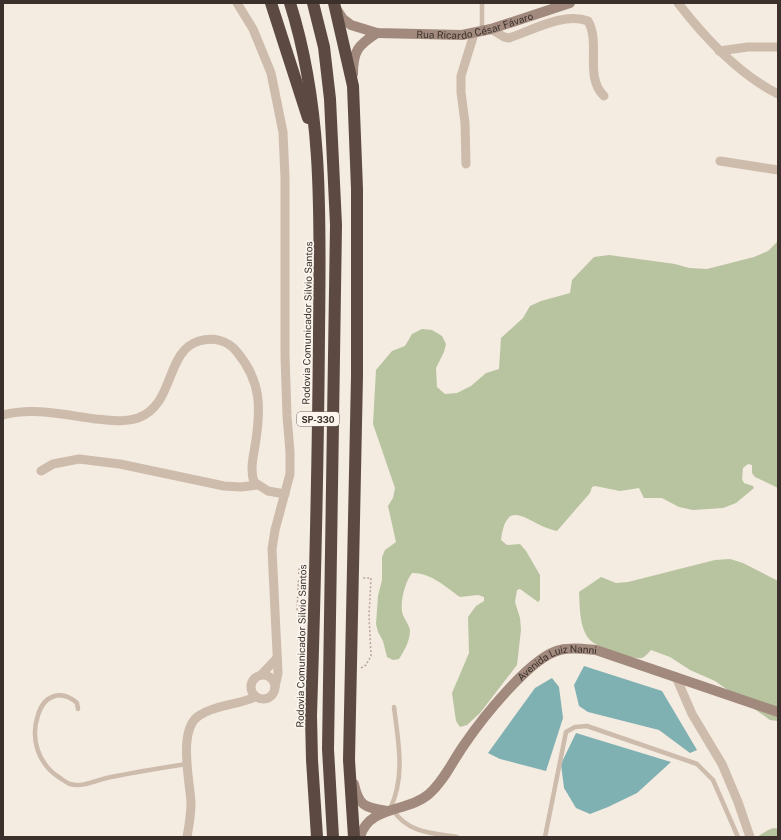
<svg xmlns="http://www.w3.org/2000/svg" width="781" height="840" font-family="'Public Sans',sans-serif">
<style>
.green{fill:#b8c4a0}
.water{fill:#7fb0b2}
.lines{fill:none;stroke-linecap:round;stroke-linejoin:round}
.path{stroke:#b9a596;stroke-width:1.5;stroke-dasharray:2 2;stroke-linecap:butt}
.lane{stroke:#cdbbac;stroke-width:4.5}
.street{stroke:#cdbbac;stroke-width:9}
.secondary{stroke:#a18a7d;stroke-width:10}
.highway{stroke:#5c4a42;stroke-width:12}
.labels{text-anchor:middle;dominant-baseline:central;stroke-width:3.5;stroke-linejoin:round;paint-order:stroke}
.shield{fill:#fbf5ee;stroke:#756b66;stroke-width:1}
.shield-label{font-size:9px;font-weight:bold;fill:#3b302b}
.street-label{font-size:10px;fill:#3b302b;stroke:#fbf5ee}
</style>
<rect width="100%" height="100%" fill="#f4ebe1"/>
<g class="green">
<path d="M778,241V488L755,477L752,473V465L748,464L743,468L742,479L744,483L753,486L754,488L736,503L723,508L693,510L679,507L662,498H644L639,488L620,491L595,486L592,487L590,493L557,531C529,526 507,493 501,540L507,545L520,544L526,551L540,575V600L538,602L520,589L517,590L515,602L520,618L521,630L517,665L480,713L467,725L460,727L456,721L452,693L469,653L468,617L476,606L484,601V597L478,595L460,597C446,587 430,572 412,573C405,582 399,604 403,615C405,620 409,625 410,630C410,640 405,650 399,659L393,660L387,657L383,641L378,632L376,624L378,596L382,580V557L385,550L396,542L388,506L393,498L395,488L373,424L376,370L392,351L405,346L412,334L422,329L432,330L442,336L446,344L444,352L436,368L437,387L445,394L457,393L471,386L486,373L499,369L501,338L523,318L530,306L541,301L570,293L572,280L594,257L609,255L675,264L689,268L707,269L754,257L768,251Z"/>
<path d="M730,559L743,563L778,581V721L770,720L715,681L690,670L670,657L651,650C648,653 645,657 642,658C632,660 596,647 590,640C579,628 580,607 579,592L601,577L616,583L628,582L715,560Z"/>
<path d="M774,828L778,829V837H757L768,830Z"/>
</g>
<g class="water">
<path d="M584,666L662,691L697,750L690,753L659,730L588,712L579,706L574,685Z"/>
<path d="M552,678L559,687L563,718L546,771L500,759L488,753L535,688Z"/>
<path d="M576,733L671,762L637,793L608,807L590,814L576,808L564,788L561,764Z"/>
</g>
<g class="lines">
<g class="path">
<path d="M304,586L302,612L297,611L299,569H305"/>
<path d="M361,668L366,665L371,656L369,616L371,578H363"/>
</g>
<g class="lane">
<path d="M482,32V3"/>
<path d="M78,709L77,703C61,689 44,695 38,715C30,739 38,764 60,778C63,780 67,783 70,784C83,788 99,779 111,777C136,772 161,768 186,764"/>
<path d="M390,809C406,776 398,741 394,707"/>
<path d="M393,810C408,833 432,833 457,837"/>
<path d="M545,837L566,732L575,727L587,726L697,764L713,780L738,837"/>
</g>
<g class="street">
<path d="M237,3L253,29L271,73L283,132L285,178V355L287,416L290,452V474L275,530L272,549L278,673L275,687"/>
<path d="M678,3C705,38 738,74 778,94"/>
<path d="M491,29L504,37L509,38C533,30 564,12 588,21C601,43 584,77 604,96"/>
<path d="M719,51L748,47H778"/>
<path d="M720,161L778,170"/>
<path d="M466,164L465,123L461,92V76L474,34"/>
<path d="M3,415C33,407 65,415 96,419C110,420 124,423 138,418C175,405 165,351 199,341C213,337 228,340 237,352C262,382 261,409 255,446C253,458 250,470 254,482L268,491L285,494"/>
<path d="M41,471L53,464L79,459L120,464L224,486L241,487L257,485"/>
<path d="M261,675L277,658"/>
<circle cx="263" cy="687" r="12"/>
<path d="M676,677L692,714L722,764L738,802L750,837"/>
<path d="M187,837C189,826 191,814 191,803C190,781 177,728 200,715C215,705 237,705 255,697"/>
</g>
<g class="secondary">
<path id="s1" d="M337,10L343,19L351,25L377,33L462,35L491,29L570,3"/>
<path d="M353,74C353,51 358,45 377,33"/>
<path d="M354,784C359,807 365,807 387,811"/>
<path id="s2" d="M360,837C369,805 407,813 429,794C444,781 452,762 464,745C481,720 531,656 560,650C572,647 584,649 596,650L778,712"/>
</g>
<g class="highway">
<path d="M271,3L308,118"/>
<path d="M290,3C324,110 320,224 319,335C318,462 315,589 311,716L312,760L317,837"/>
<path d="M313,3L324,47L330,99L336,225L328,749L333,837"/>
<path d="M334,3L353,86L357,189V376L349,760L354,837"/>
</g>
</g>
<g class="labels">
<rect class="shield" x="297" y="412" width="42" height="14" rx="3"/>
<g class="shield-label">
<text x="318" y="419">SP-330</text>
</g>
<g class="street-label">
<text stroke="none"><textPath href="#s1" startOffset="147">Rua Ricardo César Fávaro</textPath></text>
<text transform="translate(307 323) rotate(-89)">Rodovia Comunicador Silvio Santos</text>
<text transform="translate(301 646) rotate(-89)">Rodovia Comunicador Silvio Santos</text>
<text stroke="none"><textPath href="#s2" startOffset="275">Avenida Luiz Nanni</textPath></text>
</g>
</g>
<rect width="781" height="840" fill="none" stroke="#3b302b" stroke-width="8"/>
</svg>
